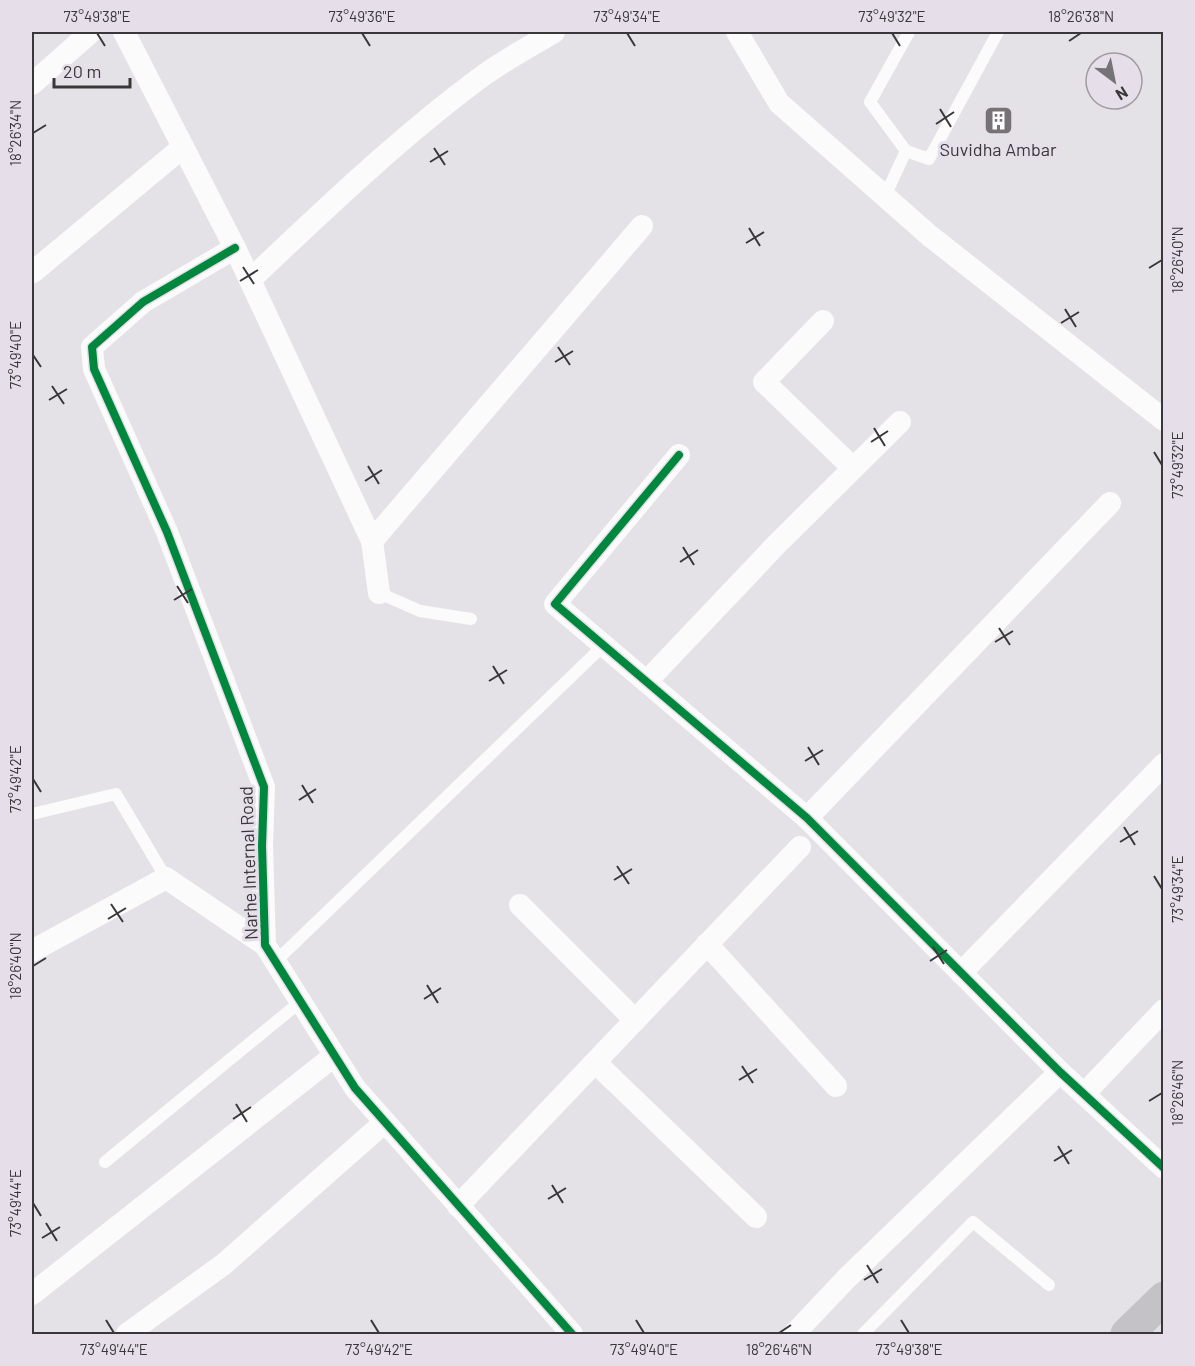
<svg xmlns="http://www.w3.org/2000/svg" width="1195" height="1366" font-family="Barlow,sans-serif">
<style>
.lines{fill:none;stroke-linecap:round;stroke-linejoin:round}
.lane{stroke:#fbfbfb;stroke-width:12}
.street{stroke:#fbfbfb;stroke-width:22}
.secondary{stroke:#c5c2c7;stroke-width:33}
.cycleway-casing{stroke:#e6dfea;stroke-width:11}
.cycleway{stroke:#00873e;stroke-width:8}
.ticks{fill:none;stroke:#3a373b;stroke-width:2}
.labels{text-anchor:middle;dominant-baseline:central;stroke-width:6;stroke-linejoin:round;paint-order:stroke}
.poi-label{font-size:18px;fill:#3a373b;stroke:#e6dfea}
.street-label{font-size:18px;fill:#3a373b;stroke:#e6dfea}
.neatline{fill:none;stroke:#3a373b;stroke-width:2}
.ticks-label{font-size:15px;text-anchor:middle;fill:#3a373b}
</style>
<rect width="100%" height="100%" fill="#e5e2e7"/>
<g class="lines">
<g class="lane">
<path d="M909,32L870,102L906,151L929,159L998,32"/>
<path d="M885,196L906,151"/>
<path d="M379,593L420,611L471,619"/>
<path d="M32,814L116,794L166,878"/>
<path d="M275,962L603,646"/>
<path d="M105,1162L300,1002"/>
<path d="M863,1334L973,1222L1049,1285"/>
</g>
<g class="street">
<path d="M124,32L235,248L372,541L379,593"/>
<path d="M737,32L779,103L930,236L1164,420"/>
<path d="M32,84L91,32"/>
<path d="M235,248L143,302L92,347L94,369L167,532L264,787L262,846L265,945L355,1088L572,1334"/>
<path d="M33,272L183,147"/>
<path d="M250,280C325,209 401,136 484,75C506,59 531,46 554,32"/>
<path d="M823,321L764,382L853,468"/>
<path d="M679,455L555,604L807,818L1060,1072L1164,1168"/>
<path d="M372,541L642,226"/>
<path d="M647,681L776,545L900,422"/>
<path d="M807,818L1110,503"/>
<path d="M520,905L635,1020"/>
<path d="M707,944L836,1086"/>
<path d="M32,951L166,878L265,945"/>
<path d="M961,973L1164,764"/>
<path d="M596,1063L756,1217"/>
<path d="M1084,1094L1164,1010"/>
<path d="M458,1206L800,847"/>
<path d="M32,1294L334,1056"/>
<path d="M127,1334L224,1264L385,1122"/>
<path d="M794,1334L846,1279L1060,1072"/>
</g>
<path class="secondary" d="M1127,1334L1164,1298"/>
<defs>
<g id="cycleway">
<path d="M235,248L143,302L92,347L94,369L167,532L264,787L262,846L265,945L355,1088L572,1334"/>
<path d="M679,455L555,604L807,818L1060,1072L1164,1168"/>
</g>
</defs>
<use href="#cycleway" class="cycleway-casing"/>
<use href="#cycleway" class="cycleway"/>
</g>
<path class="ticks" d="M97,33L105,46M362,33L370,46M627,33L635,46M892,33L900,46M1069,41L1081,33M940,109L951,127M936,124L954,112M33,133L46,125M434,148L445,165M430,162L448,151M749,228L760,246M746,243L764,232M243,267L254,284M1149,268L1162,260M240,281L258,270M1065,309L1076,327M1061,323L1079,312M558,347L570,365M33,355L41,367M555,362L573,351M52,386L64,404M49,400L67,389M874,428L885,446M871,442L888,431M1154,452L1162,465M368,466L379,484M365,481L382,470M683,547L694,565M680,562L698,550M177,586L188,603M174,600L192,589M999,628L1010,645M995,642L1013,631M493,666L504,684M489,681L507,670M808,747L819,765M805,761L823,750M33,779L41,792M302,785L313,803M299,800L316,789M1124,827L1135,845M1120,842L1138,831M617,866L629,884M1154,876L1162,889M614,880L632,869M111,904L123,922M108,919L126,908M933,947L944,964M930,961L947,950M33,966L46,958M427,985L438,1003M424,999L441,988M742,1066L753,1083M739,1080L757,1069M1149,1101L1162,1093M236,1104L247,1122M233,1119L251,1107M1058,1146L1069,1164M1054,1161L1072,1150M552,1185L563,1203M548,1199L566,1188M33,1203L41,1216M46,1223L57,1241M42,1238L60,1227M867,1265L878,1283M864,1280L882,1269M106,1320L114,1333M371,1320L379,1333M636,1320L644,1333M901,1320L909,1333M779,1333L791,1325"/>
<defs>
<symbol id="building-square" viewBox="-11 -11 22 22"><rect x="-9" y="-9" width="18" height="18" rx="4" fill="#767377" stroke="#e6dfea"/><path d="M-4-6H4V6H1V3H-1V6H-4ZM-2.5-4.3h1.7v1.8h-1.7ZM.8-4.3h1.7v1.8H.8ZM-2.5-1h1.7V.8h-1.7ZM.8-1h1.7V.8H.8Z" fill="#fff"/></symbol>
</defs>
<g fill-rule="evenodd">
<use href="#building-square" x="982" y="104" width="33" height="33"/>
</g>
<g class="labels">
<g class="poi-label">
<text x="998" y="149">Suvidha Ambar</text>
</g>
<g class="street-label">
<text transform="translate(248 863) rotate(-92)">Narhe Internal Road</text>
</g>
</g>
<rect width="1195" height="1366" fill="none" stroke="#e6dfea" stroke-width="66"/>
<g transform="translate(1114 81) rotate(148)"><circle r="28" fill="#e6dfea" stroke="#a19ca4" stroke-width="1.5"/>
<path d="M0-4.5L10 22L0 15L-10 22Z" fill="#767377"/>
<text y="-9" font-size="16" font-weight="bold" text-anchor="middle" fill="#3a373b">N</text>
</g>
<path d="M54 78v9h76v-9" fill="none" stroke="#3a373b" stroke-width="3"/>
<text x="63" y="78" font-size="18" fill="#3a373b" stroke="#e6dfea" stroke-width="4.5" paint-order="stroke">20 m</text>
<rect x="33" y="33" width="1129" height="1300" class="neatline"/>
<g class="ticks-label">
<text x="97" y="22">73°49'38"E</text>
<text x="362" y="22">73°49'36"E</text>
<text x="627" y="22">73°49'34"E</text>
<text x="892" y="22">73°49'32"E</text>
<text x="1081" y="22">18°26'38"N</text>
<text transform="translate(16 133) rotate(-90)" y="5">18°26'34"N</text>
<text transform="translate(1178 260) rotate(-90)" y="5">18°26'40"N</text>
<text transform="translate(16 355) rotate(-90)" y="5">73°49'40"E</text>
<text transform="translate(1178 465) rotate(-90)" y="5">73°49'32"E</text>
<text transform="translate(16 779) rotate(-90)" y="5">73°49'42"E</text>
<text transform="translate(1178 889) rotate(-90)" y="5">73°49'34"E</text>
<text transform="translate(16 966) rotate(-90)" y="5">18°26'40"N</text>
<text transform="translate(1178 1093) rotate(-90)" y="5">18°26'46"N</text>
<text transform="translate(16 1203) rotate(-90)" y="5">73°49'44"E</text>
<text x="114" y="1355">73°49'44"E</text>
<text x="379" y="1355">73°49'42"E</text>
<text x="644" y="1355">73°49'40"E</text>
<text x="779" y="1355">18°26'46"N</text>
<text x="909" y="1355">73°49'38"E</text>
</g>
</svg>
